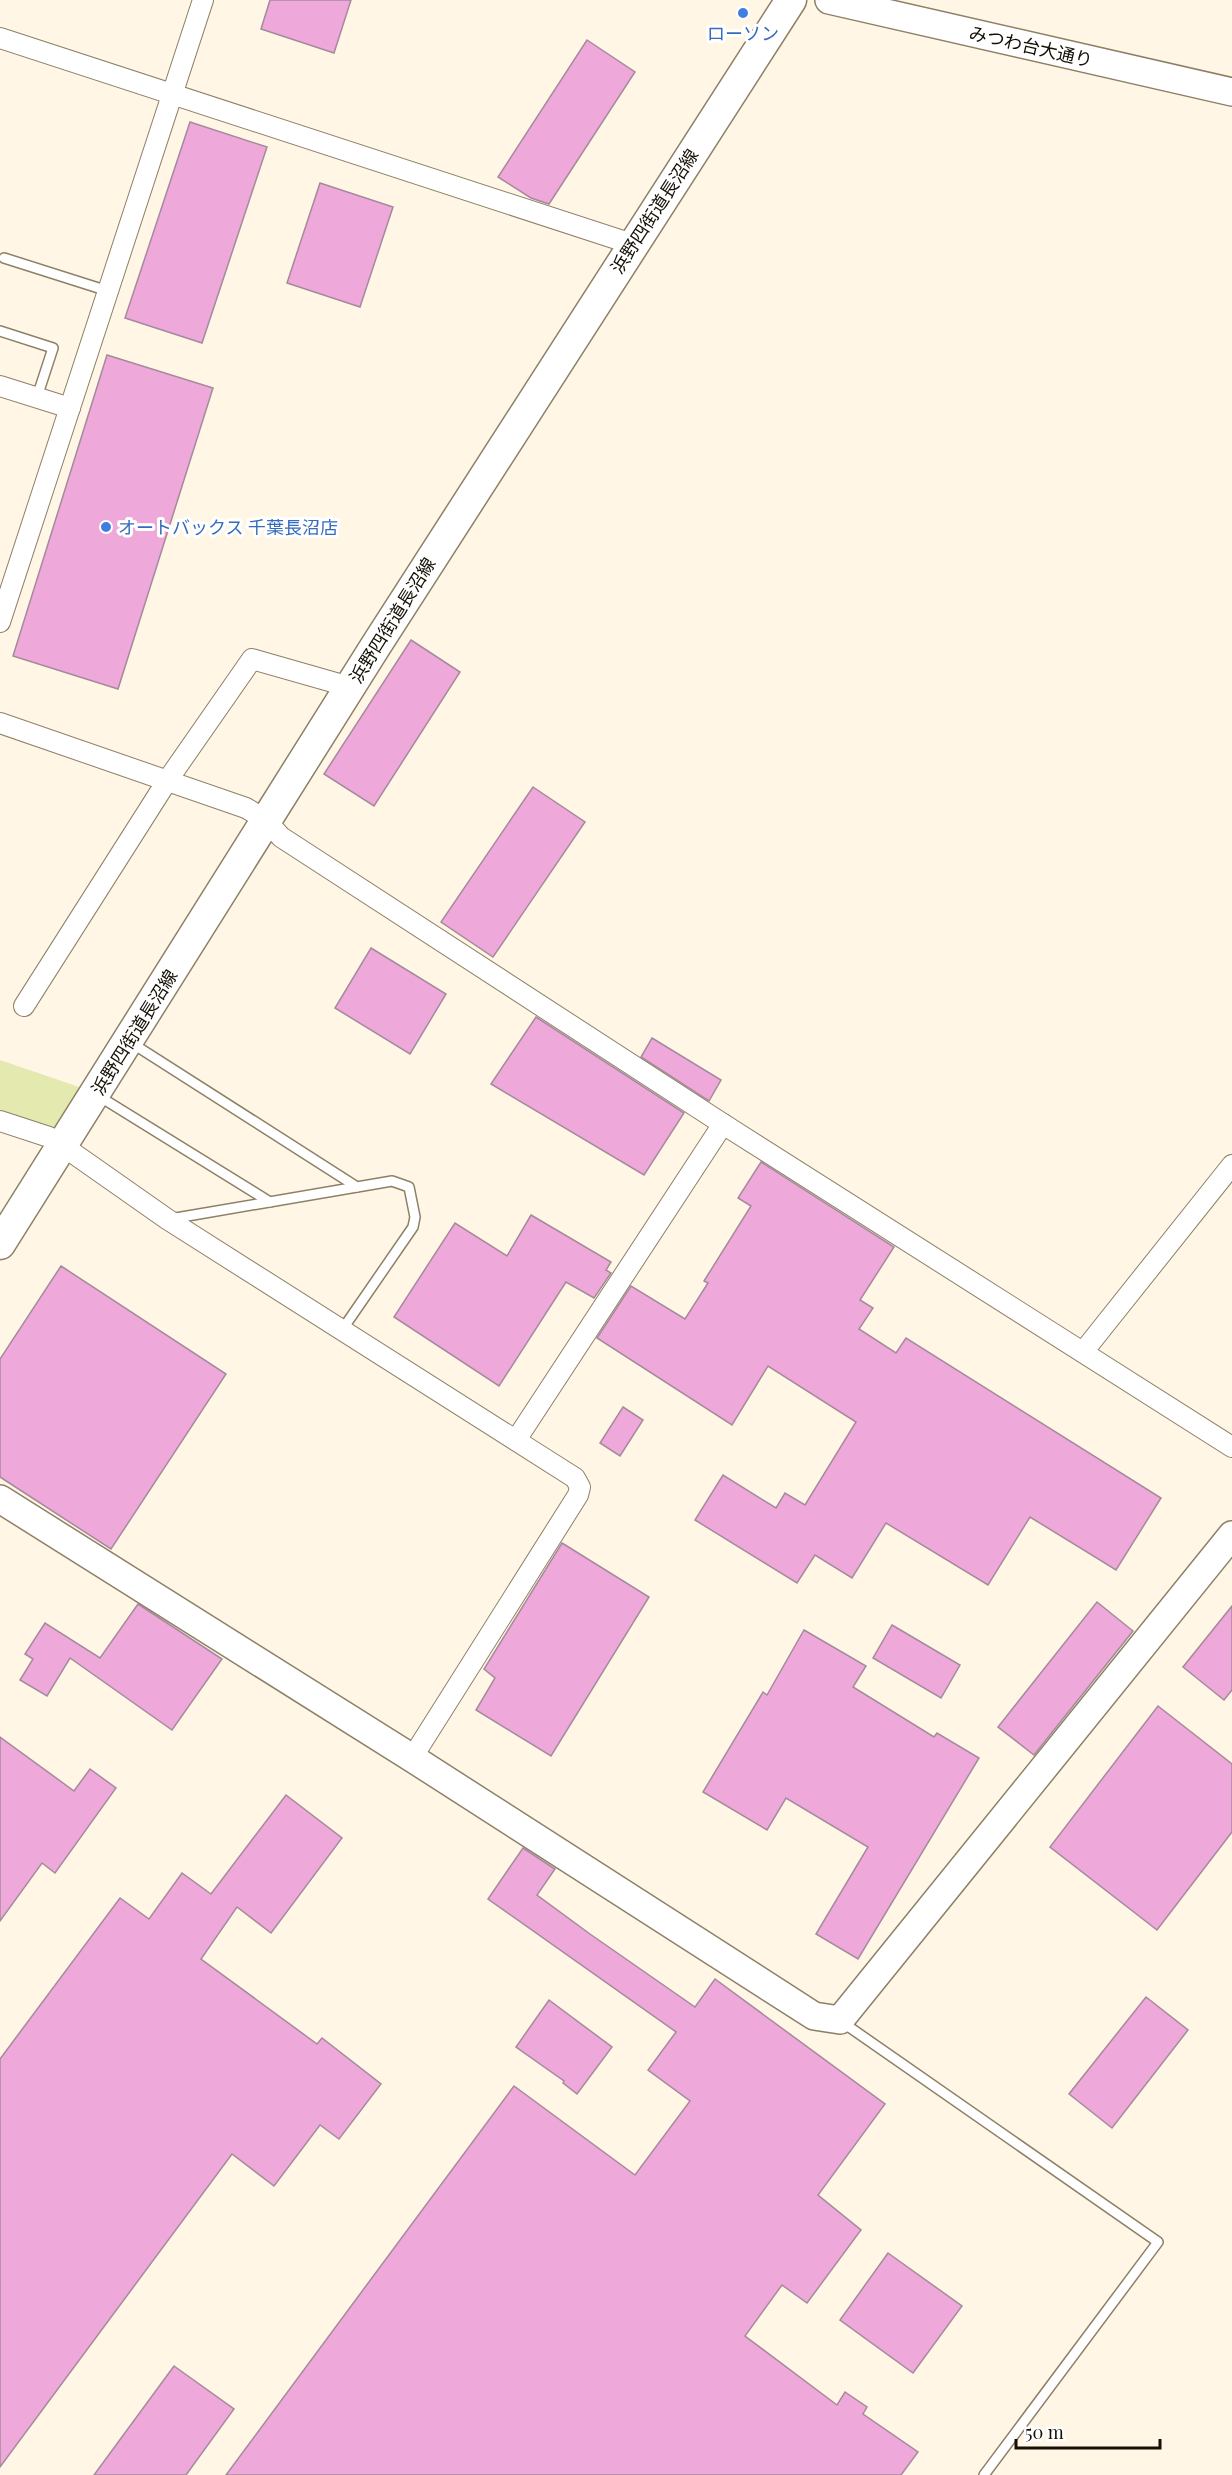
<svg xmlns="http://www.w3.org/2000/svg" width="1232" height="2475" font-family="'Playfair Display','Noto Sans JP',serif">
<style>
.green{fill:#e4e9af}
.building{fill:#eea8d9;stroke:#a48a9c;stroke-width:1.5}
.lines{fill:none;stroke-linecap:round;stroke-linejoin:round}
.lane-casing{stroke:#8d8067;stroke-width:12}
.street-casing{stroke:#8d8067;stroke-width:22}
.secondary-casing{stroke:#8d8067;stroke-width:30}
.primary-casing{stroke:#8d8067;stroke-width:33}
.lane{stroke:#fff;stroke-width:9}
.street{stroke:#fff;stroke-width:20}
.secondary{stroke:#fff;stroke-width:27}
.primary{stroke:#fff;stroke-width:30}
.shop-dot{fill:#3f7fe0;stroke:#fff;stroke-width:2}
.labels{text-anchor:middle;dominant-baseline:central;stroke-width:6;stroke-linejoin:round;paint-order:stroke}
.shop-label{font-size:18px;fill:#366cbe;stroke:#fff}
.street-label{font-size:18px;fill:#151006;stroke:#fff}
</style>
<rect width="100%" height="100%" fill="#fff6e5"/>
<path class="green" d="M0,1060L85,1089L57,1131L0,1112Z"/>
<g class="building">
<path d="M270,0H351L334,53L261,29Z"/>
<path d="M587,40L635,72L549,204L531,198L498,177Z"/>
<path d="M190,122L267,147L202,343L125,318Z"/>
<path d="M320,183L393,207L360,307L287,283Z"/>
<path d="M107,355L213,388L118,689L13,656Z"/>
<path d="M411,640L460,672L374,806L324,774Z"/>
<path d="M533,787L585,822L493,957L441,922Z"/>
<path d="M371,948L446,994L410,1054L335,1008Z"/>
<path d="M536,1017L684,1113L644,1175L491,1084Z"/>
<path d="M652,1038L721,1080L709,1101L641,1057Z"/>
<path d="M761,1162L894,1247L860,1300L873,1308L859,1329L896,1353L906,1338L1161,1498L1116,1570L1030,1517L988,1585L886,1523L852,1578L815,1555L797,1583L695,1520L723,1475L776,1508L785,1493L805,1505L856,1422L768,1366L732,1425L597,1338L631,1286L685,1319L708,1283L704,1281L751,1206L738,1198Z"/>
<path d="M531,1215L611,1262L606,1270L611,1273L594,1298L566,1282L499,1386L394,1317L455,1223L507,1256Z"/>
<path d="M61,1266L226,1374L111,1549L0,1477V1359Z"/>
<path d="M623,1407L643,1420L620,1456L600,1443Z"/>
<path d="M562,1543L649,1597L551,1756L476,1710L495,1678L484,1669Z"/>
<path d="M1097,1602L1133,1631L1034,1755L998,1727Z"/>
<path d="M138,1604L222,1659L172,1730L70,1658L47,1696L20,1680L33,1659L25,1654L45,1623L100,1658Z"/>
<path d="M1232,1606V1690L1224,1700L1183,1667Z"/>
<path d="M892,1625L960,1665L941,1698L873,1658Z"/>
<path d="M804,1630L866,1666L853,1687L934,1737L937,1733L979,1758L858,1959L816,1934L868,1847L786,1798L767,1830L703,1792L763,1692L767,1695Z"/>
<path d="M1158,1706L1232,1764V1832L1157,1930L1050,1847Z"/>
<path d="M0,1737L74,1791L90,1769L116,1788L55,1873L42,1863L0,1921Z"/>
<path d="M286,1795L342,1838L271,1933L237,1907L201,1959L317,2044L322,2038L381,2084L339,2139L320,2125L274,2186L232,2154L0,2467V2059L120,1898L149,1919L182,1873L211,1894Z"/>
<path d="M523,1848L555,1869L537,1895L590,1934L695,2007L715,1979L885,2104L818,2195L861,2230L807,2303L782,2285L745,2336L837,2405L845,2392L867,2407L863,2414L918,2452L901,2475H226L514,2086L635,2175L690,2101L648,2070L676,2032L488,1899Z"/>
<path d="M1146,1997L1188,2030L1112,2128L1069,2094Z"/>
<path d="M549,2000L612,2047L577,2094L563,2083L564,2081L516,2047Z"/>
<path d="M888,2253L962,2306L913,2373L840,2320Z"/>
<path d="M174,2366L234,2409L186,2475H94Z"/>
</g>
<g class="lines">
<defs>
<g id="lane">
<path d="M4,258L108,291"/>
<path d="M0,331L53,348L37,397"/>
<path d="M130,1042L357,1187"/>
<path d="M97,1095L270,1202"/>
<path d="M170,1219L392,1181L409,1187L415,1217L413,1227L342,1330"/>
<path d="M842,2022L1158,2242L984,2475"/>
</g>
<g id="street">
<path d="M0,38L632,244"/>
<path d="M0,386L70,408"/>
<path d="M0,622L203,0"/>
<path d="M0,723L246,808L266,820L281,837L723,1124L1232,1447"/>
<path d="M24,1006L167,781L252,659L350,687"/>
<path d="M0,1121L49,1137L63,1146L167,1219L575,1478L580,1487L578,1495L412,1758"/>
<path d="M1083,1352L1232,1165"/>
<path d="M516,1440L723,1124"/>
</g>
<g id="secondary">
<path d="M829,0L1232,92"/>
<path d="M0,1499L412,1758L814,2016L840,2020L1232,1535"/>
</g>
<path id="primary" d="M0,1244L375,647L791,0"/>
</defs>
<use href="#lane" class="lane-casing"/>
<use href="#street" class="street-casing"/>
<use href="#secondary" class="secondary-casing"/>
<use href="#primary" class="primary-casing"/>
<use href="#lane" class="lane"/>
<use href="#street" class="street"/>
<use href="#secondary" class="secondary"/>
<use href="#primary" class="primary"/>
</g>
<g class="shop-dot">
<circle cx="743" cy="13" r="6"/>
<circle cx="106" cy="527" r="6"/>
</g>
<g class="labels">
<g class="shop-label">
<text x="743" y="33">ローソン</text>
<text x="118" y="527" text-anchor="start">オートバックス 千葉長沼店</text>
</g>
<g class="street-label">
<text transform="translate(1031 46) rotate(13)">みつわ台大通り</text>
<text transform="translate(654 211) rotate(-57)">浜野四街道長沼線</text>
<text transform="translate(392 620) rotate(-58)">浜野四街道長沼線</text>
<text transform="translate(134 1032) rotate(-58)">浜野四街道長沼線</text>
</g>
</g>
<path d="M1016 2439v9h144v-9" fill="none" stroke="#151006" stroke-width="3"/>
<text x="1025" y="2439" font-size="18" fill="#151006" stroke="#ffffff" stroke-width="4.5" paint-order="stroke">50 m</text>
</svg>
